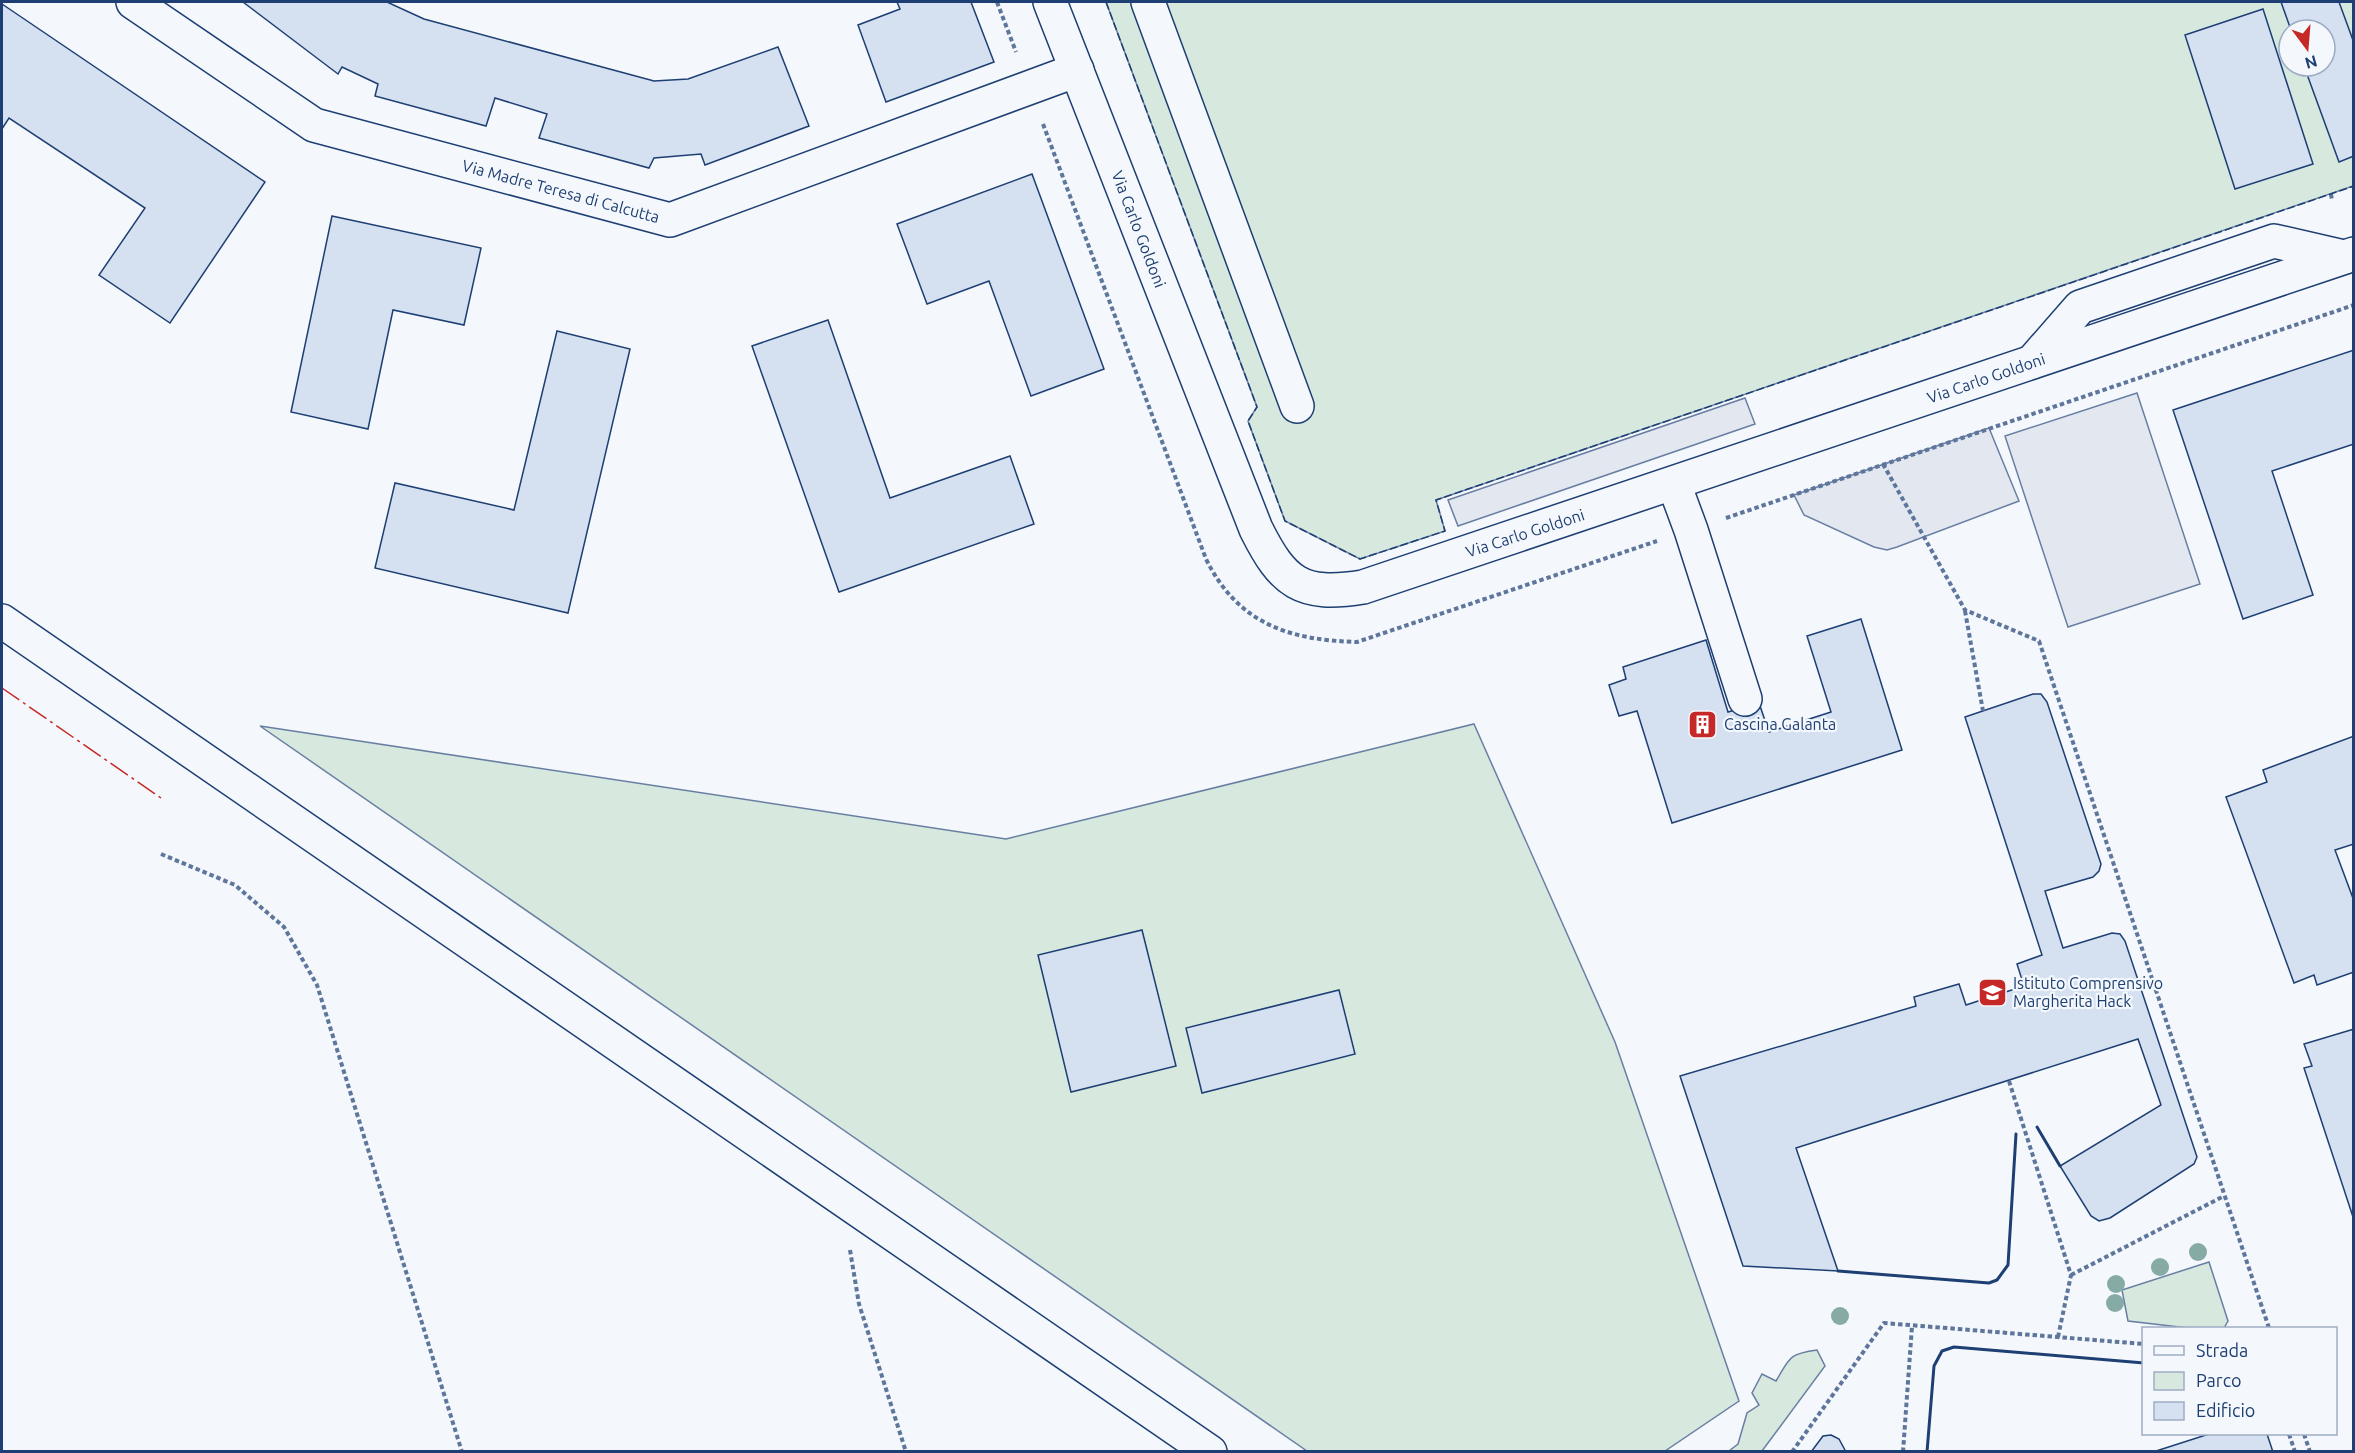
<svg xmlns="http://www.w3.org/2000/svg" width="2355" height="1453" font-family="Ubuntu,sans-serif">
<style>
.green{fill:#d7e8df;stroke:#687fa3;stroke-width:1.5;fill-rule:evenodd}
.parking{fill:#e3e8f0;stroke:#687fa3;stroke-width:1.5}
.building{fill:#d5e0f0;stroke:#1d3f73;stroke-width:1.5}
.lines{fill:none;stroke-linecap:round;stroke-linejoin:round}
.minor-casing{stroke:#1d3f73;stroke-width:36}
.major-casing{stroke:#1d3f73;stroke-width:36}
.path{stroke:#5e769c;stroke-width:4;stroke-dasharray:4.5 3;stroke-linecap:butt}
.minor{stroke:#f4f7fb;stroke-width:33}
.major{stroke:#f4f7fb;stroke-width:33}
.fence{stroke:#1d3f73;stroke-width:1.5;stroke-dasharray:8 3;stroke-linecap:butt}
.wall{stroke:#1d3f73;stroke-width:3}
.power{stroke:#c62828;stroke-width:1.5;stroke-dasharray:21 4.5 3 4.5;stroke-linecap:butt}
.tree{fill:#86aba6}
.labels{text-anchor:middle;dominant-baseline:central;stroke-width:4.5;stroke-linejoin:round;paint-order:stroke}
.street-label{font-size:16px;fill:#1d3f73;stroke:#f4f7fb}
.poi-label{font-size:16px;fill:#1d3f73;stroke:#f4f7fb;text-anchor:start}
</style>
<rect width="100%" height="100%" fill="#f4f7fb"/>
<g class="green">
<path d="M1106,2H2353V186L1436,500L1445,531L1360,559L1285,521L1248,421L1257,407ZM2289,30H2325V66H2289Z"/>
<path d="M1474,724L1615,1042L1739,1401L1665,1451H1307L260,726L1006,839Z"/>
<path d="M2209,1262L2228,1321L2224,1328H2188L2128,1321L2122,1290Z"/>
<path d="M1817,1350L1825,1366L1762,1451H1729L1738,1444L1747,1413L1759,1405L1752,1393L1762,1374L1776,1381C1790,1358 1788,1354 1817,1350Z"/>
</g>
<g class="parking">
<path d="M2137,393L2200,584L2068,627L2005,436Z"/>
<path d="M1745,398L1755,424L1458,526L1448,500Z"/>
<path d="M1989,428L2019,501L1897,547L1887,550L1874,547L1804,515L1794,495Z"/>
</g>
<g class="building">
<path d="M243,2H387L424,19L654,81L688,79L778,47L809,126L705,165L701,154L654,158L649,168L539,138L547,114L495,98L486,126L375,96L378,84L342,67L338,74Z"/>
<path d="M897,2H971L994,62L886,102L858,25L900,9Z"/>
<path d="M2281,2H2339L2354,43V156L2339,162L2304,66H2325V30H2291Z"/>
<path d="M2,4L265,182L170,323L99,275L145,208L9,118L2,129Z"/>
<path d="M2263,9L2313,164L2235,189L2185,35Z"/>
<path d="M1032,174L1104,369L1031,396L989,281L927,304L897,224Z"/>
<path d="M332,216L481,248L464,325L393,310L368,429L291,412Z"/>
<path d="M828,320L890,498L1010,456L1034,524L839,592L752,346Z"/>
<path d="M557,331L630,349L568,613L375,568L395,483L514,510Z"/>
<path d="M2354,350V444L2272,471L2313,595L2243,619L2173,410Z"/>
<path d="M1861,619L1902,750L1672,823L1637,711L1619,716L1609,685L1626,679L1623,667L1706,640L1728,712L1759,703L1769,732L1831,712L1807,636Z"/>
<path d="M2033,694H2041L2047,702L2101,864L2099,871L2093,877L2045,891L2063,948L2112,933L2120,934L2125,941L2197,1157L2194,1164L2110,1218L2099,1221L2091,1216L2060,1166L2161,1105L2138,1039L1796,1148L1838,1271L1743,1266L1680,1076L1916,1006L1914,997L1959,984L1966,1005L2024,986L2017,964L2042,955L1965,717Z"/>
<path d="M2354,736V844L2335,850L2354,901V972L2317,985L2314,975L2294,983L2226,797L2267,782L2263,770Z"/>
<path d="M1142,930L1176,1066L1071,1092L1038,955Z"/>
<path d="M1339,990L1355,1054L1202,1093L1186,1028Z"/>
<path d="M2354,1029V1220L2304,1068L2312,1066L2304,1044Z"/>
<path d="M2209,1434H2267L2273,1452H2153Z"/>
<path d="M1831,1435L1839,1439L1846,1452H1811L1823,1436Z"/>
</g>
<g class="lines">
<defs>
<g id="minor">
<path d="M133,2L314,125L670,220L1077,70"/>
<path d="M1050,2L1256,529C1283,583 1301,597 1363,587L2354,254"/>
<path d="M1148,2L1297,406"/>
<path d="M2032,362L2080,307L2274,241L2344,257"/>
<path d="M1674,484L1691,530L1745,699"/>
</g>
<path id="major" d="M2,621L1210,1452"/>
</defs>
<use href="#minor" class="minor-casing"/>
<use href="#major" class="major-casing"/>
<g class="path">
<path d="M997,2L1016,52"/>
<path d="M1043,124L1206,559C1238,624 1289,640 1357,642L1657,541"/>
<path d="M2331,194L2332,201"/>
<path d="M1883,464L1965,610L2039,641L2269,1328"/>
<path d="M1726,518L2354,305"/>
<path d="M1965,611L1983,711"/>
<path d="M161,854L235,885L284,927L317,985L462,1452"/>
<path d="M2009,1081L2071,1275L2058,1337"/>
<path d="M850,1250L859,1304L906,1452"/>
<path d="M2071,1275L2224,1196"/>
<path d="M2289,1434L2295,1452"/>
<path d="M2304,1434L2310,1452"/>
<path d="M1792,1452L1884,1323L2144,1344"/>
<path d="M1903,1452L1912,1326"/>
</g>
<use href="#minor" class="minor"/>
<use href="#major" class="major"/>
<path class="fence" d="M1106,2L1257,407L1248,421L1285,521L1360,559L1445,531L1436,500L2354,186"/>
<g class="wall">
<path d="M2037,1127L2060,1166"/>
<path d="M1838,1271L1989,1283L1997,1280L2008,1265L2016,1134"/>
<path d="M1927,1452L1934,1366L1942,1351L1954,1347L2144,1363"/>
</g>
<path class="power" d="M2,688L161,798"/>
</g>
<g class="tree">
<circle cx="2198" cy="1252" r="9"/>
<circle cx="2160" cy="1267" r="9"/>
<circle cx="2116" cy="1284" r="9"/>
<circle cx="2115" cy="1303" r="9"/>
<circle cx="1840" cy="1316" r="9"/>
</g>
<defs>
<symbol id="building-square" viewBox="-11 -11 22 22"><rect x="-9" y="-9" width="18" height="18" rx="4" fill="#c62828" stroke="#f4f7fb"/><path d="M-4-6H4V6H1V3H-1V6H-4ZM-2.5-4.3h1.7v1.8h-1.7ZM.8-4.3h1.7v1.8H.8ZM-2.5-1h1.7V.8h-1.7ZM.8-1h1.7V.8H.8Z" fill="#fff"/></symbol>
<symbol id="school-square" viewBox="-11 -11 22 22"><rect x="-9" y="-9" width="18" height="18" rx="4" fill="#c62828" stroke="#f4f7fb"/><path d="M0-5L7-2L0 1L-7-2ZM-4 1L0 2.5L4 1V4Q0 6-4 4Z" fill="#fff"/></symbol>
</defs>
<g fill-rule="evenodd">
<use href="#building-square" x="1686" y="708" width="33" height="33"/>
<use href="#school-square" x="1976" y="976" width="33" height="33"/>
</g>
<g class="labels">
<g class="street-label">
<text transform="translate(561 191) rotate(15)">Via Madre Teresa di Calcutta</text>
<text transform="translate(1139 229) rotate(69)">Via Carlo Goldoni</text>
<text transform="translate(1986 378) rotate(-19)">Via Carlo Goldoni</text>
<text transform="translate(1525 533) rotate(-18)">Via Carlo Goldoni</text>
</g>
<g class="poi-label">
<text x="1724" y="724">Cascina Galanta</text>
<text x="2013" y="983">Istituto Comprensivo<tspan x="2013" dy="18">Margherita Hack</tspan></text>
</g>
</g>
<rect width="2355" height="1453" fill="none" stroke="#1d3f73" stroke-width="6"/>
<rect x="2142" y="1327" width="195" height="108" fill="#f4f7fb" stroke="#9eadc5" stroke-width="1.5"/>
<rect x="2154" y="1346" width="30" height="9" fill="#f4f7fb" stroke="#9eadc5" stroke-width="1.5"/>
<text x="2196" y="1357" font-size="18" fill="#1d3f73">Strada</text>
<rect x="2154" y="1372" width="30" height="18" fill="#d7e8df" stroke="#9eadc5" stroke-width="1.5"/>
<text x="2196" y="1387" font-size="18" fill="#1d3f73">Parco</text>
<rect x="2154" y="1402" width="30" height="18" fill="#d5e0f0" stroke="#9eadc5" stroke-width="1.5"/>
<text x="2196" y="1417" font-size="18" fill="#1d3f73">Edificio</text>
<g transform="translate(2307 48) rotate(164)"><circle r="28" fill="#f4f7fb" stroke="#9eadc5" stroke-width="1.5"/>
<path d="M0-4.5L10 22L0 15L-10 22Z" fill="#c62828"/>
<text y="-9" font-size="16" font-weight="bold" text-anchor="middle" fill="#1d3f73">N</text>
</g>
</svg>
